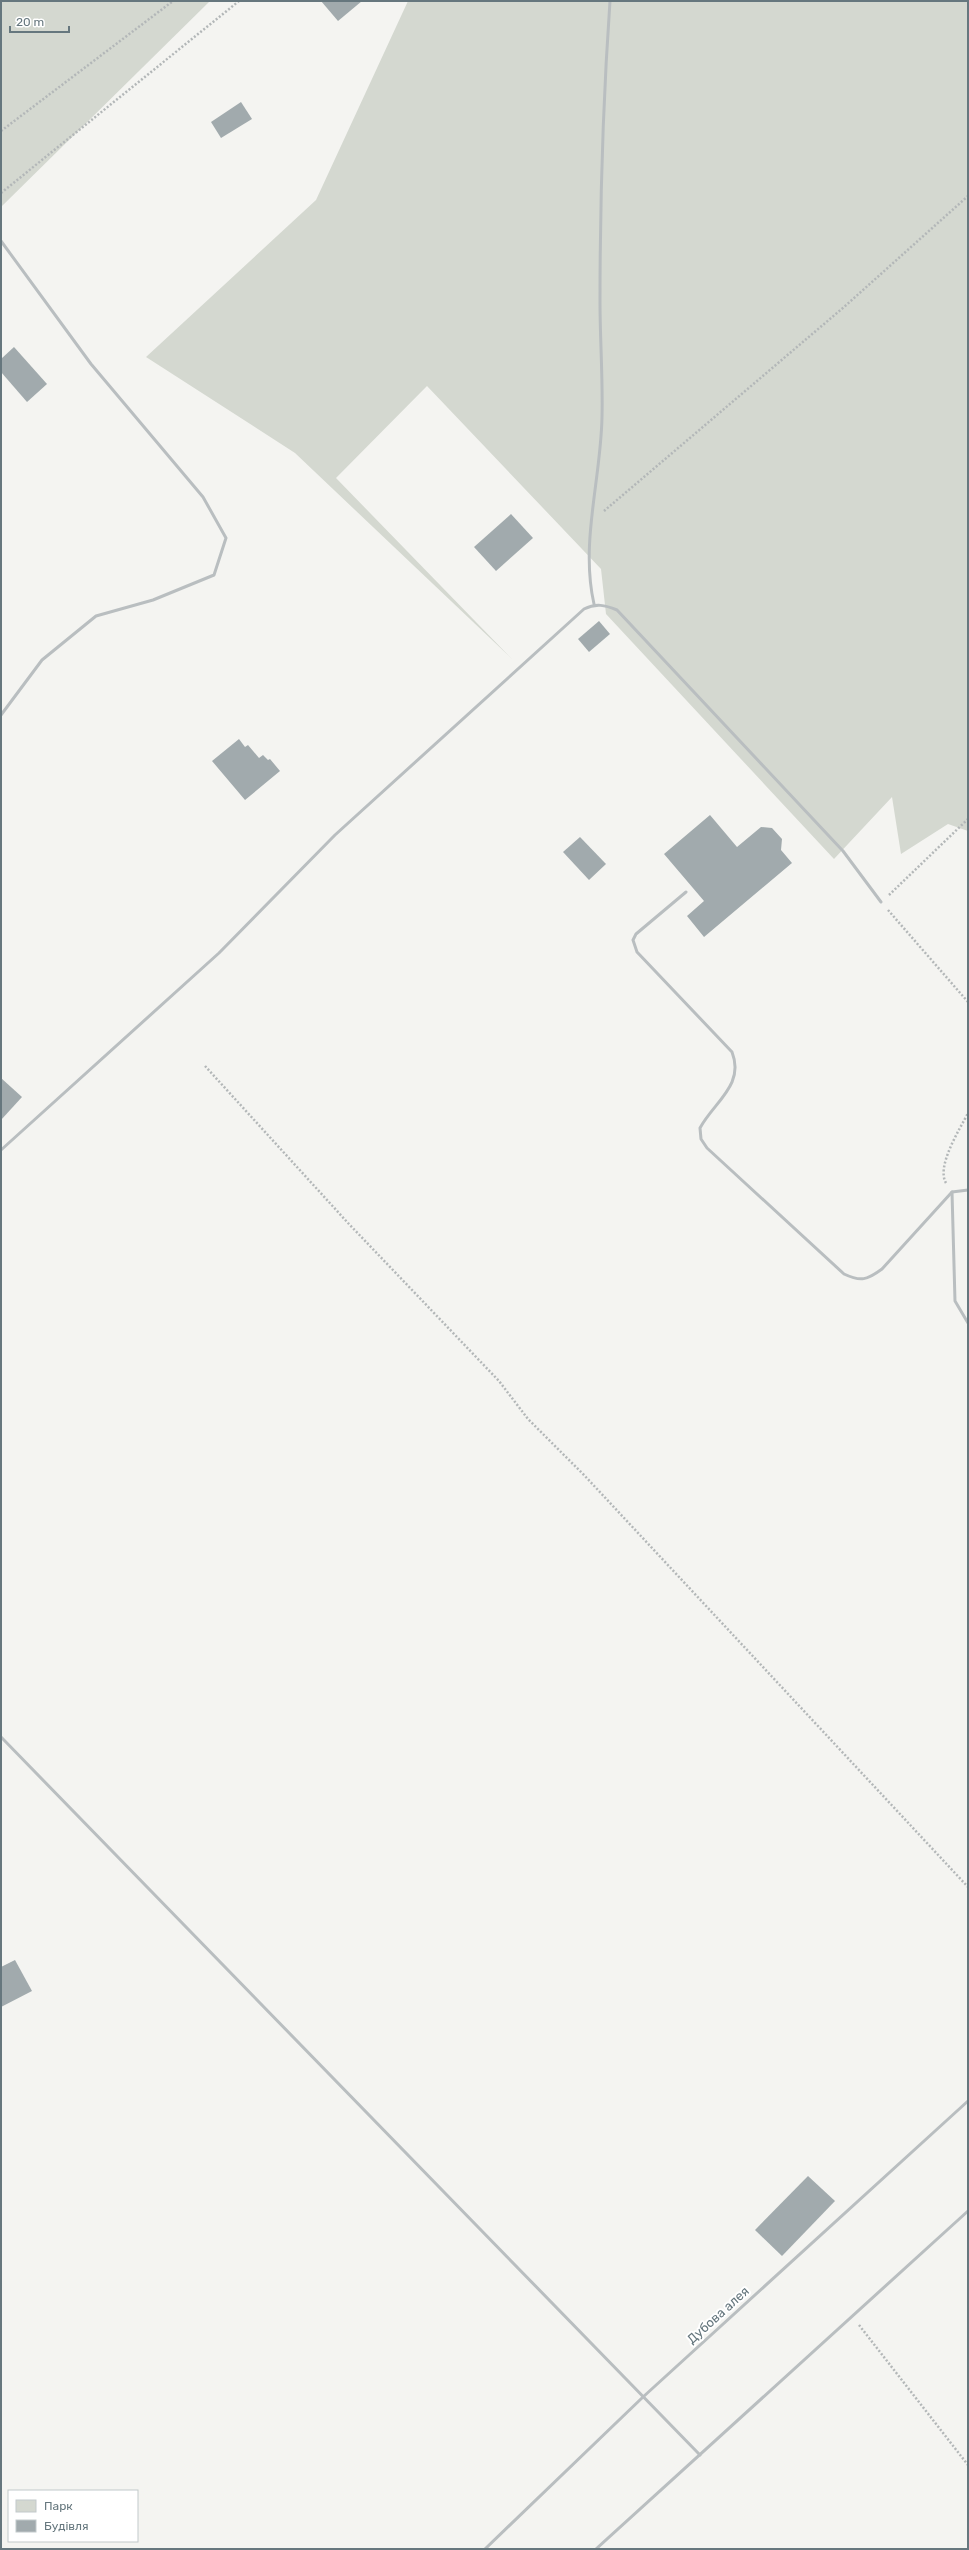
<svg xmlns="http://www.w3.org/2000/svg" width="969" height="2550" font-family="Rubik,sans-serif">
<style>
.green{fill:#d4d8d0}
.building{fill:#a1aaad}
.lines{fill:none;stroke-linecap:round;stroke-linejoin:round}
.path{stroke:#b3b7b8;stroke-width:2.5;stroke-dasharray:2 2;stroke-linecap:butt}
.lane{stroke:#b9bec0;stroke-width:3}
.labels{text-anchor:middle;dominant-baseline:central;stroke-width:4;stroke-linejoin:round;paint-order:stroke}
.street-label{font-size:13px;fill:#66777e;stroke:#fff}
</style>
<rect width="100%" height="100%" fill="#f4f4f1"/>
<g class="green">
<path d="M1,1H210L1,207Z"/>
<path d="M408,1H968V831L948,824L901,854L892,797L834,859L606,614L601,569L427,386L336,478L512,659L295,453L146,357L316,200Z"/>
</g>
<g class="building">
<path d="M321,1H362L338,21Z"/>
<path d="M241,102L252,119L221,138L211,122Z"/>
<path d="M14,347L47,384L27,402L1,372V359Z"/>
<path d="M511,514L533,538L496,571L474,547Z"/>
<path d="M599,621L610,634L589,652L578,639Z"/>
<path d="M239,739L245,747L248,745L259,758L263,755L268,760L270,759L280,771L245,800L212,761Z"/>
<path d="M710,815L737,847L761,827L772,828L782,839L781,850L792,863L704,937L687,916L704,901L664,854Z"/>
<path d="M580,837L606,864L589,880L563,852Z"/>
<path d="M1,1078L22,1097L1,1120Z"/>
<path d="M15,1960L32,1991L1,2007V1967Z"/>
<path d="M808,2176L835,2201L782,2256L755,2230Z"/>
</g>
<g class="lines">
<g class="path">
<path d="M1,131L173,1"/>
<path d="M1,193L239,1"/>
<path d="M604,511L844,307L968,196"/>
<path d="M889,895L968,819"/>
<path d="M888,910L968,1002"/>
<path d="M205,1066L348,1223L499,1381L528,1419L584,1475L968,1887"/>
<path d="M946,1183C936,1166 960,1129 968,1113"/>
<path d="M859,2325L968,2465"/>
</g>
<g class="lane">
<path d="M1,241L91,364L203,497L226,538L214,575L153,600L96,616L42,660L1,715"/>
<path d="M594,604C580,543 601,479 602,417C603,379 600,340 600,302C600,202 603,101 610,1"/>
<path d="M686,892L636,934L633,940L637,952L732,1052C745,1085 714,1102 700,1128L701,1139L707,1148L844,1274C861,1282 867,1280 882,1269L952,1192L968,1190"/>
<path d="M1,1150L219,953L335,835L584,609C596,603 605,605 617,610L843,851L881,902"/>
<path d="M952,1192L955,1301L968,1323"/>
<path d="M1,1737L700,2455"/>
<path d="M485,2549L643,2397L968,2101"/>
<path d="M596,2549L968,2211"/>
</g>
</g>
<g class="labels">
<g class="street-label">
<text transform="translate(718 2315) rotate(-42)">Дубова алея</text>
</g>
</g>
<rect width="969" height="2550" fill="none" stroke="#66777e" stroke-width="4"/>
<rect x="8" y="2490" width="130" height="52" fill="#ffffff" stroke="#c2c9cb"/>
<rect x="16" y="2500" width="20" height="12" fill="#d4d8d0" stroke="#c2c9cb"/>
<text x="44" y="2510" font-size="12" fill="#66777e">Парк</text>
<rect x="16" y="2520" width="20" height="12" fill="#a1aaad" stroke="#c2c9cb"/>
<text x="44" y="2530" font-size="12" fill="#66777e">Будівля</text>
<path d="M10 26v6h59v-6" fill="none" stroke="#66777e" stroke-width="2"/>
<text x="16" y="26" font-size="12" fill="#66777e" stroke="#ffffff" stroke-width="3" paint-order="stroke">20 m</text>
</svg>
